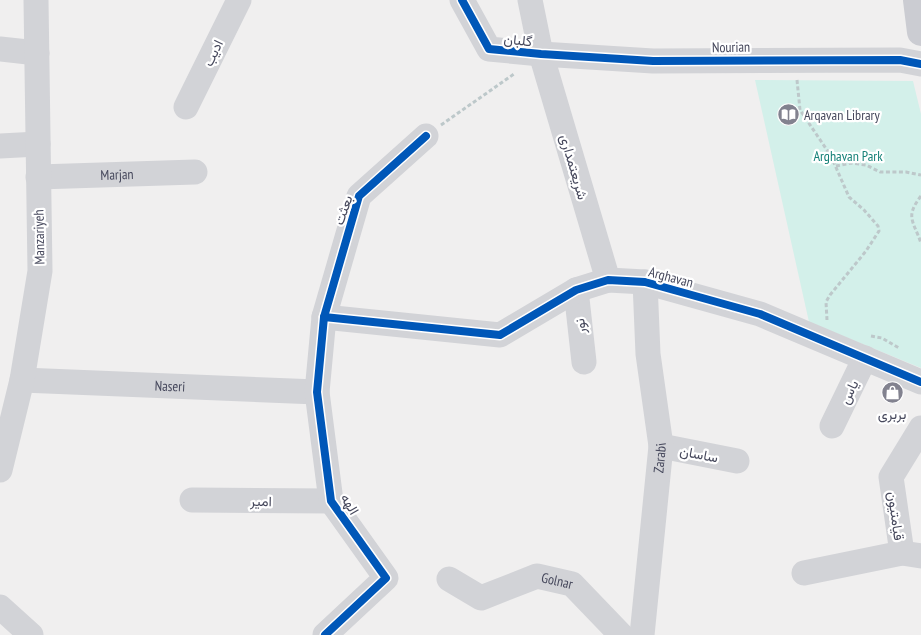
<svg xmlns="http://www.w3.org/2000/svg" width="921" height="635" font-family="'PT Sans Narrow',Vazirmatn,sans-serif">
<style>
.green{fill:#d3f0ea}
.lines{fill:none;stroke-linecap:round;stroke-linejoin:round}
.path{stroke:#bdc8ca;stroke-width:3;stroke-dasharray:4 2.5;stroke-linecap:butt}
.minor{stroke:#d2d3d7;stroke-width:25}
.major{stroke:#cbccd2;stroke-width:28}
.cycleway-casing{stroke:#fff;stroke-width:11}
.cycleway{stroke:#0057b8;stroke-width:8}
.labels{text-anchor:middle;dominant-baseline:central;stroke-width:4.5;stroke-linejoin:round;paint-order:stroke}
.street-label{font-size:14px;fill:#46485c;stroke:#fff}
.poi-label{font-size:14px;fill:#46485c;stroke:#fff;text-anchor:start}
.park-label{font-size:14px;fill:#148077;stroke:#fff}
</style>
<rect width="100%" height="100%" fill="#f0efef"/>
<path class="green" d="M755,80L913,81L921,114V368L809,322Z"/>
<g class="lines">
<g class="path">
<path d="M797,80L800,110L831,156L849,197L864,210L878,226L879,231L866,251L830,295L826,302L827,320"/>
<path d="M441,125L514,74"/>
<path d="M836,166L851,163L866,165L880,172H906L921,175"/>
<path d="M921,196C905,217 913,220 921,243"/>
<path d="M871,336L882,338L899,348"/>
</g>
<g class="minor">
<path d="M462,0L489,49L541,54L653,61L900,60L921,64"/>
<path d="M530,0L541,54L608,280"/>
<path d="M0,49L37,53"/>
<path d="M186,107L239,0"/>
<path d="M0,146L38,144"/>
<path id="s1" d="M38,177L195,172"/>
<path d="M576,290L584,362"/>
<path d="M324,317L500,335L576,290L608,280L645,282L760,314L921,382"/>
<path id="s2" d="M22,380L317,392"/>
<path d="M832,426L865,358"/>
<path d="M661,446L737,461"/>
<path d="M0,470L22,380L40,271L36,0"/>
<path d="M192,500L331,501"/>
<path d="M902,553L891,477L921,428"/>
<path d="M804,573L902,553L921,556"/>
<path id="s3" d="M449,579L481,598L537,576L572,584L621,635"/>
<path d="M0,607L31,635"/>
<path d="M325,635L386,578L331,501L317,392L324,317L359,196L426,136"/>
<path id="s4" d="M642,635L661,446L648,354L645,282"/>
</g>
<path class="major" d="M917,0L921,32"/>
<defs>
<g id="cycleway">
<path d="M462,0L489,49L541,54L653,61L900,60L921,64"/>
<path d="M324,317L500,335L576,290L608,280L645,282L760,314L921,382"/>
<path d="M325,635L386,578L331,501L317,392L324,317L359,196L426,136"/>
</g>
</defs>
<use href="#cycleway" class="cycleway-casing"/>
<use href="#cycleway" class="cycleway"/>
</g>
<defs>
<symbol id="library-disc" viewBox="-11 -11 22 22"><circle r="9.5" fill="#82828f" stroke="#fff"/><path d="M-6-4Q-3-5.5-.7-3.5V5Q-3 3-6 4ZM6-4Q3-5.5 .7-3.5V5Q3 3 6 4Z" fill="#fff"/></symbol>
<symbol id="shop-disc" viewBox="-11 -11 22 22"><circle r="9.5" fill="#82828f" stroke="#fff"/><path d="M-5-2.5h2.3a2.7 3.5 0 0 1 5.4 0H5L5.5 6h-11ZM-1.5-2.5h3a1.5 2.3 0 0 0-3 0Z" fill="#fff"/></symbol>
</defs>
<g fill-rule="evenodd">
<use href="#library-disc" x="776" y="102" width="25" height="25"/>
<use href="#shop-disc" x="880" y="380" width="25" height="25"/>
</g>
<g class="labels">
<g class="street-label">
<text transform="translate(518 40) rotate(6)">گلبان</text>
<text transform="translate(731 47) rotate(-1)">Nourian</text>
<text transform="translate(213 53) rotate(-64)">ادیب</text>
<text transform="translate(574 167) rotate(74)">شریعتمداری</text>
<text stroke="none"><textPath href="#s1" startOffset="79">Marjan</textPath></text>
<text transform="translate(343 210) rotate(-71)">بعثت</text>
<text transform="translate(39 237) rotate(-91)">Manzariyeh</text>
<text transform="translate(671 277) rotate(15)">Arghavan</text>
<text transform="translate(580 326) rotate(-96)">نور</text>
<text stroke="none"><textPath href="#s2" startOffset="148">Naseri</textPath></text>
<text transform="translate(849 392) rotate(-64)">یاس</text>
<text transform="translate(699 454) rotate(11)">ساسان</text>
<text stroke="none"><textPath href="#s4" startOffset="178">Zarabi</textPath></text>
<text transform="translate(261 501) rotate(1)">امیر</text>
<text transform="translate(350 504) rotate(60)">الهه</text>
<text transform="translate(896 516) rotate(82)">قیامتیون</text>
<text stroke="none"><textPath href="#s3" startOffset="118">Golnar</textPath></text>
</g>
<g class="poi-label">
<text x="804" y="115">Arqavan Library</text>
<text x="892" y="414" text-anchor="middle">بربری</text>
</g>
<g class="park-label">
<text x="848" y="156">Arghavan Park</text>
</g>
</g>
</svg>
